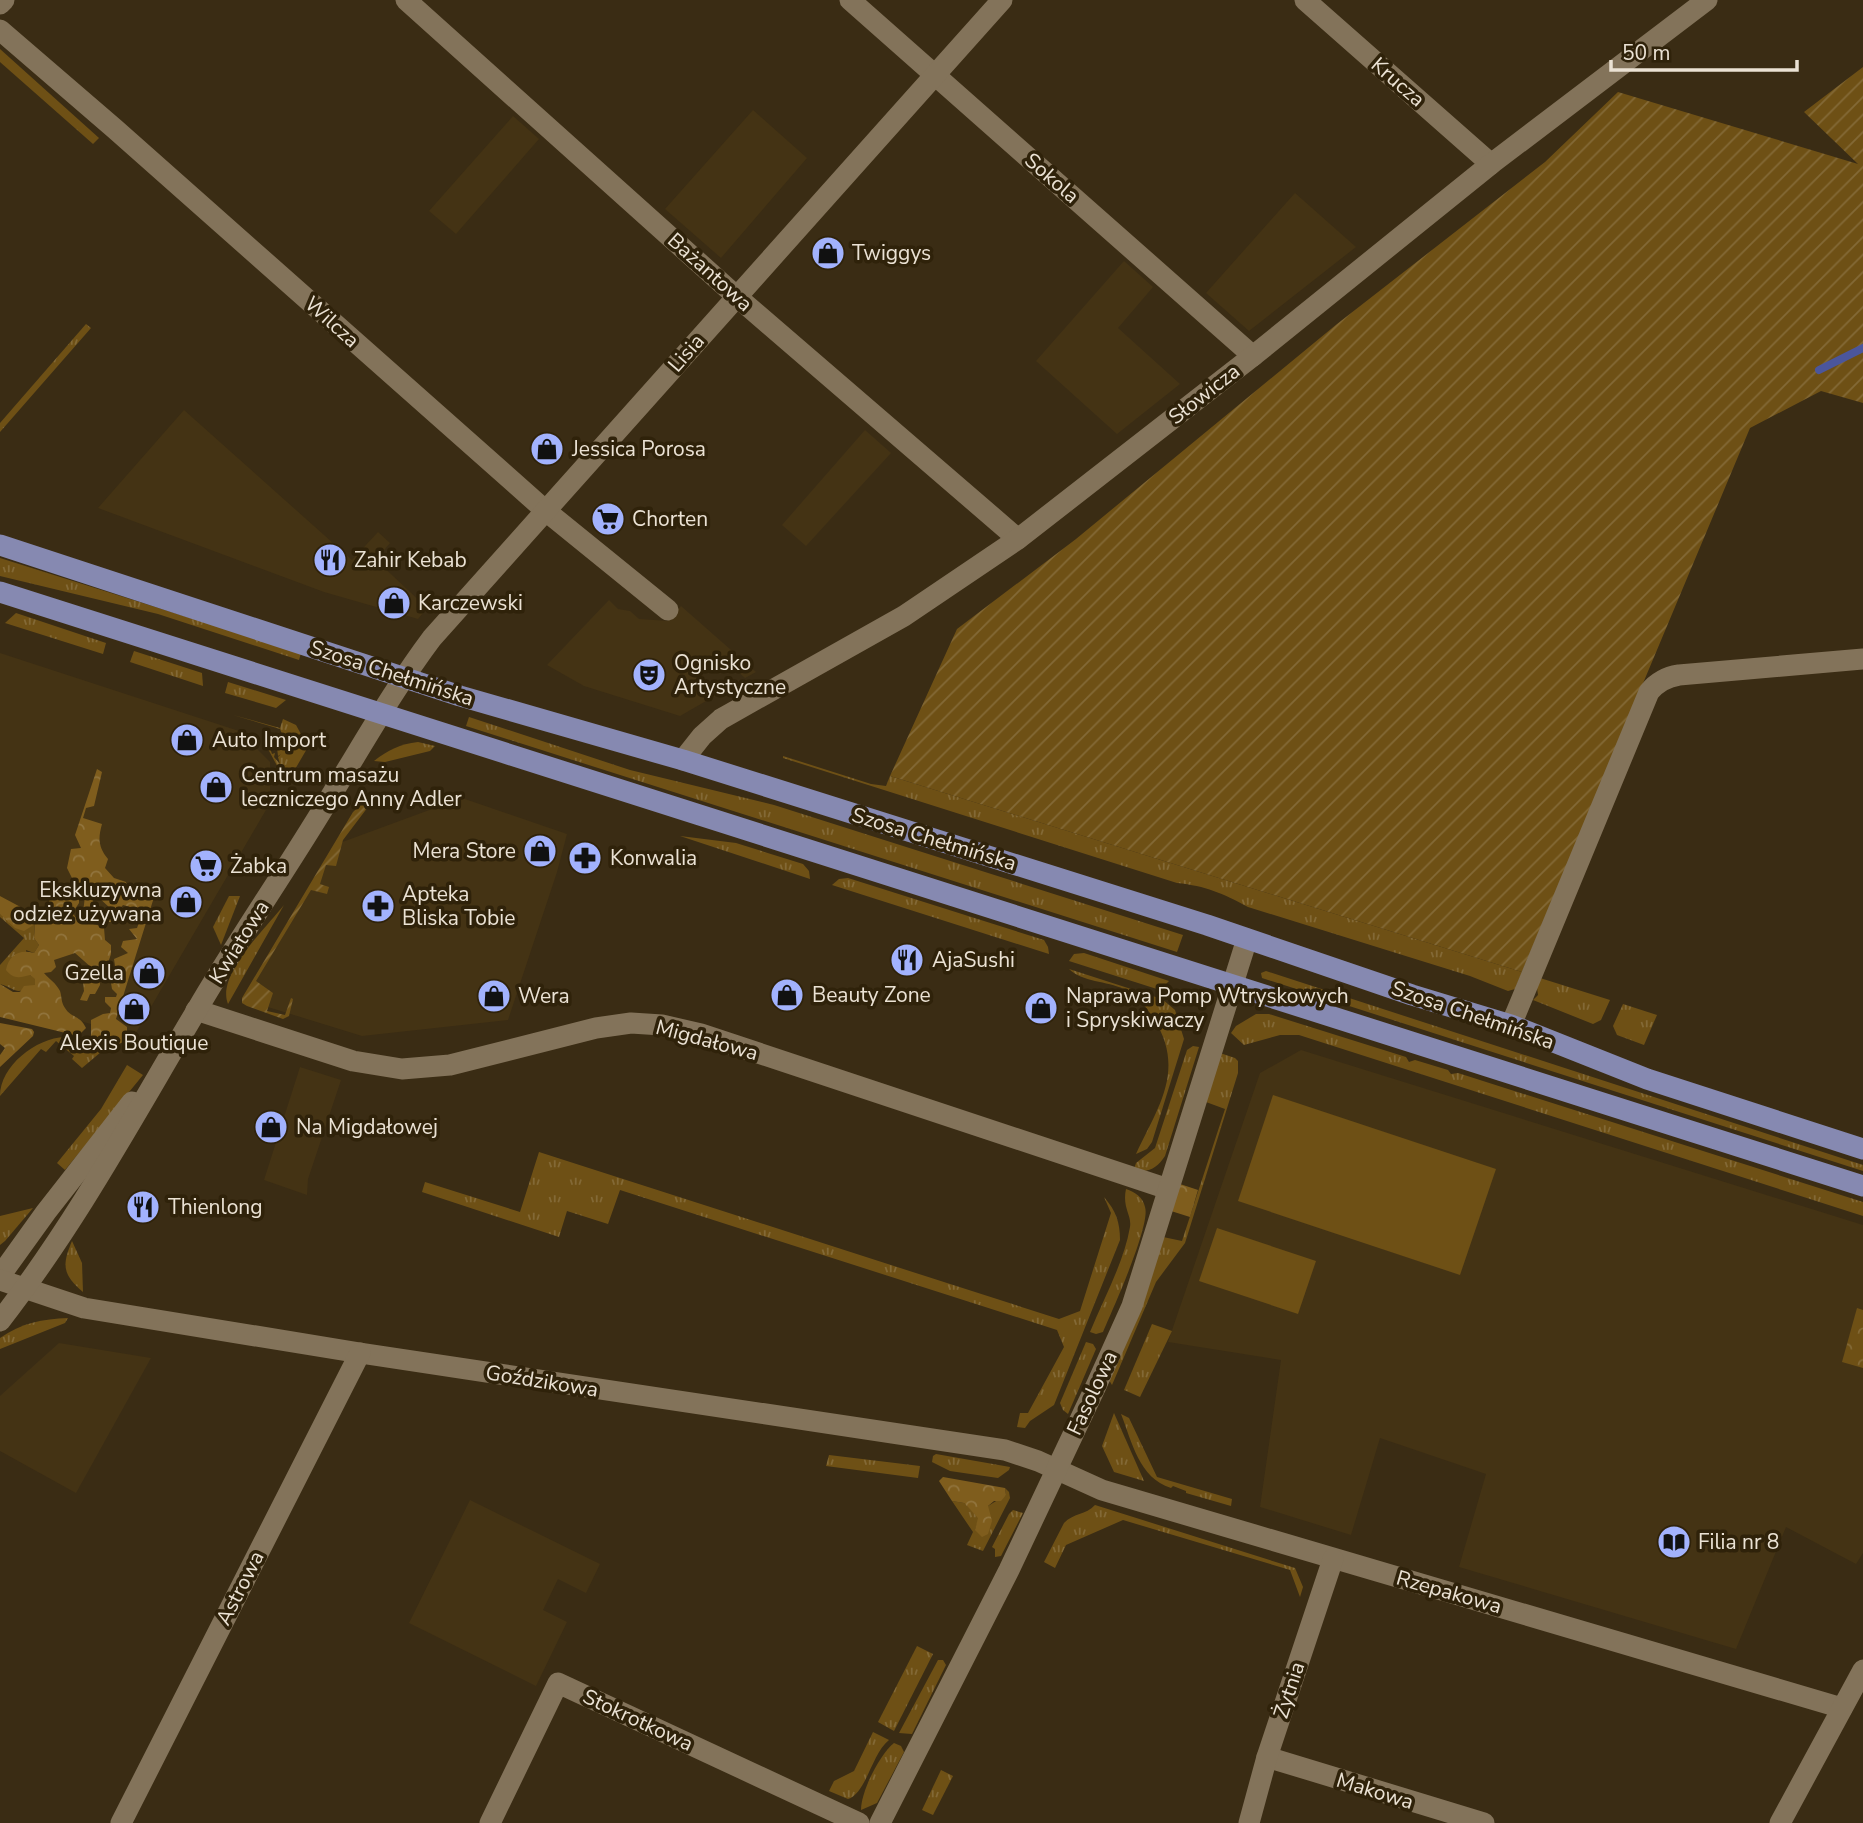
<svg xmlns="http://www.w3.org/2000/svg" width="1863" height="1823" font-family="'Nunito Sans',sans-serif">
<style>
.built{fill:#443314}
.grass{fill:url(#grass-tufts)}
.forest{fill:url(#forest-crowns)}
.park{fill:url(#park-crowns)}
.garden{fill:url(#garden-furrows)}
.pitch{fill:#6e5015}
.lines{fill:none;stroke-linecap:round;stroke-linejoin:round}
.stream{stroke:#4b569c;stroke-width:8}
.minor{stroke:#83735a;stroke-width:21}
.major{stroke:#8689b1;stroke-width:21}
.labels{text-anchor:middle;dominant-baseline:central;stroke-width:7;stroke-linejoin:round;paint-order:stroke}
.street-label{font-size:21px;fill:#ebe2d4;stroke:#2f220a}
.poi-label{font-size:21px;fill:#ebe2d4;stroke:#2f220a;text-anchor:start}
</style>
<defs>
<pattern id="grass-tufts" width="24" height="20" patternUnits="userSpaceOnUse" patternTransform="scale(1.75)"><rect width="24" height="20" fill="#6e5015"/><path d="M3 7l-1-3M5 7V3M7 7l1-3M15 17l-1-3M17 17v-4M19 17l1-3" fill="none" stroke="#836936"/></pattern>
<pattern id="forest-crowns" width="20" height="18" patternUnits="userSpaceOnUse" patternTransform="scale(1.75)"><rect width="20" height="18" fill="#7f5d1d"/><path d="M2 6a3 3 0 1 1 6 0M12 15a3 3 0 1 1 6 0" fill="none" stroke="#91743d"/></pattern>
<pattern id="park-crowns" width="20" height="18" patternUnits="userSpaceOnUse" patternTransform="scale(1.75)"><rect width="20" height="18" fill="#6e5015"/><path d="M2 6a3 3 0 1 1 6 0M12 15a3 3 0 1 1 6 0" fill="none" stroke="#836936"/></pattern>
<pattern id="garden-furrows" width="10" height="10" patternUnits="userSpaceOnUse" patternTransform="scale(1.75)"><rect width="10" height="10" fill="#6e5015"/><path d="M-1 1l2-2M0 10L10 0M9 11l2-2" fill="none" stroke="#836936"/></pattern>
</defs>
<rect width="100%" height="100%" fill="#3a2c14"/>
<g class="built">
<path d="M753,110L807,158L721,258L665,209Z"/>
<path d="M513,116L539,139L456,234L429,211Z"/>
<path d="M1295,193L1356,247L1249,331L1206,293Z"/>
<path d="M1124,261L1153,287L1118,328L1180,384L1117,434L1036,361Z"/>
<path d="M184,410L352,560L378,532L390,543L376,560L427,608L418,619L324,592L98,508Z"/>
<path d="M865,430L891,453L806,546L782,525Z"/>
<path d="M609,600L618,609L630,611L639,619L668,621L681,606L756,672L745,678L718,654L700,674L720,693L680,716L584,686L547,665Z"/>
<path d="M0,653L239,731L270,762V803L134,1036L15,1003L43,920L0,896Z"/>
<path d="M462,798L567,834L557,872L508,1020L362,1036L242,999L337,844Z"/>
<path d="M1301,1050L1863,1225V1553L1856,1564L1786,1527L1736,1649L1459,1567L1486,1474L1380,1438L1351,1535L1260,1507L1281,1360L1168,1342L1260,1073Z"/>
<path d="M300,1067L341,1080L308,1179L307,1195L264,1180Z"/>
<path d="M59,1343L151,1358L76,1493L0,1451V1396Z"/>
<path d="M470,1500L600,1564L586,1593L558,1579L543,1610L567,1622L536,1686L409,1623Z"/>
</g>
<g class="grass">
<path d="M0,49L99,138L93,144L0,62Z"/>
<path d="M86,324L91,328L0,432V423Z"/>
<path d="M0,558L301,653L299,660L158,614L0,576Z"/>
<path d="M16,613L106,643L103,654L5,623Z"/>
<path d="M134,651L202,673L203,686L130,662Z"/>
<path d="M228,682L286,700L276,708L225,693Z"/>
<path d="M233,715L280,728L283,719L296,725L308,747L294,771L288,772L287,775L281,773L268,749L270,748L272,754L275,753L274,757L280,764L278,757L281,754L278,756L276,739L279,738L282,734L280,729Z"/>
<path d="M469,717L630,770L774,805L1183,935L1177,952L466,726Z"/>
<path d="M418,742L435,746L430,751L385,762L374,761C388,750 400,744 418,742Z"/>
<path d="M783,756L871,784L886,786L890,776L1522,972L1515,989L1508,991L1470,976L1248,907C1222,893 1206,886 1177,883L783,758Z"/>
<path d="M680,836L736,843L803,864L809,871L810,879Z"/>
<path d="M848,878L1044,940L1048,947L1049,954L832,885L839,879Z"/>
<path d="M229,896H240L221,945L213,927Z"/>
<path d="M284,905L228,1004C216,975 266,928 284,905Z"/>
<path d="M0,914L35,923L34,938L39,945L34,953L26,950L30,975L36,979L35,986C13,995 19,990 0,984V965L24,938L0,917Z"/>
<path d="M1084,953L1169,981L1160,990L1069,961L1074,954Z"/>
<path d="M1069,969L1162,999L1175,1010L1184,1039L1152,1142L1147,1149L1136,1154C1158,1107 1186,1070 1154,1019C1146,1007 1137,995 1124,989C1107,981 1082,982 1069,969Z"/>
<path d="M1266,971L1863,1165V1171L1262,978L1261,973Z"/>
<path d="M1540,978L1610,1000L1601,1020L1593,1024L1533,1000L1538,995L1536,980Z"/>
<path d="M1623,1004L1657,1015L1644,1045L1617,1035L1613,1026Z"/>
<path d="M1256,1014H1269L1406,1057L1409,1062L1415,1060L1448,1070L1451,1074L1458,1073L1863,1202V1216L1299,1035H1280L1244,1045L1231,1033L1236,1026Z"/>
<path d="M65,1037L101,1052L82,1068L72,1059L74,1056L56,1041L46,1052L41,1049L0,1096C0,1066 36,1038 65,1037Z"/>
<path d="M1193,1046L1199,1047L1165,1156C1157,1168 1148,1174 1134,1169L1136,1163L1155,1148L1187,1050Z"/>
<path d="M1220,1053L1235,1058L1238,1061V1073L1185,1243L1156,1282L1112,1385L1109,1380L1163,1237L1182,1241L1225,1109L1206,1102Z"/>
<path d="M127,1065L143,1075L65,1170L57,1163L101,1109Z"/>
<path d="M539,1152L1059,1319L1080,1311L1111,1213L1104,1197C1116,1211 1120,1222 1120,1240L1054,1405L1030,1421L1025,1428L1017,1427L1020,1413H1028L1064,1347L1057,1330L620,1190L608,1224L567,1211L559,1237L422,1192L425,1182L520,1212Z"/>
<path d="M1126,1189C1135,1192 1143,1197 1145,1207C1151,1225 1112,1311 1103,1332L1096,1334L1090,1332C1104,1298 1124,1262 1130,1227C1132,1215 1122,1208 1126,1189Z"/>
<path d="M33,1208L5,1241L0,1245V1216Z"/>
<path d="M72,1241L82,1263L83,1292C62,1274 62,1265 72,1241Z"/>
<path d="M68,1318L65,1323L0,1349V1338C21,1323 43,1319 68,1318Z"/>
<path d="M1152,1324L1172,1331L1140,1397L1124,1390Z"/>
<path d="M1086,1342L1093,1344L1096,1349L1068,1414L1063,1410L1060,1403Z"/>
<path d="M1114,1413L1144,1481L1114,1472L1102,1446Z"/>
<path d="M1121,1414L1129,1418L1157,1477L1232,1499L1231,1506L1186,1493V1491L1173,1486L1171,1488C1139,1478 1132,1442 1121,1414Z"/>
<path d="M936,1454L1010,1467L1009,1470L998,1478L950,1471L932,1462L933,1456Z"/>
<path d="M829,1455L920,1466L918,1478L826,1466Z"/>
<path d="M1005,1488L1009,1492L1010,1498L983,1551L967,1545L973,1532L952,1501L964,1503L979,1518L975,1530L988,1506L1006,1495Z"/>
<path d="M1095,1505L1295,1568L1303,1587L1300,1597L1290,1570L1123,1520L1066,1545L1055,1568L1044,1562L1064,1523C1073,1513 1086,1515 1095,1505Z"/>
<path d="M1013,1510L1023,1513L1001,1556L995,1557V1549L992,1547L1009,1514Z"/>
<path d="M917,1646L933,1654L894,1731L878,1722Z"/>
<path d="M938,1660H943L946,1665L912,1734L899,1733Z"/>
<path d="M873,1732L889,1740C872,1753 866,1794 848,1799L829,1791L834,1781L854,1771Z"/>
<path d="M894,1743L901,1746L904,1752L877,1803L861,1810C861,1791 880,1754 894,1743Z"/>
<path d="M941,1770L953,1776L933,1815L922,1810Z"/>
</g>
<g class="forest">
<path d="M97,769L102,772L94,806L86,808L83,818L102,824C98,838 98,847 108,859L105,868L114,878L126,882L127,889L137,894H155L116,1019L127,1027V1040L117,1045L91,1036V1020L103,1014L110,1013L111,1008L105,1002V997H116L117,994L112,989L111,983L123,981L116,972L114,959L128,953L121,947L123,941L137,939L129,929L137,928L140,920L137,918L135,924L127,922L134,908L123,905L118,911L120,917L115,922H107L103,918L110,908L97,896L93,898L94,916L87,917L83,913L85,896L82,893L79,895V903L73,912C77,926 93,921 104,928L105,940L111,945V954L107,966L99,971L100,985L95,994H90L87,1001L80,1000L84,991L83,982L88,974L93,973L92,968L75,953L54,960L56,967L51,972L44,973C49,979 56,983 60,991C62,997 61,1003 65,1008C71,1018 80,1015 86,1028L78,1036L0,1017V984L13,992H20L24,986L35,985V979L30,975C19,978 13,979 6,970C9,955 19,949 34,953L39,945L34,938L35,924L24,931L15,928L0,914V896L43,919L52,893L66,891L73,880L67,868L71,849L81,848L75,835Z"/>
<path d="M0,1023L32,1029L34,1032L33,1036L0,1067V1055L5,1048L0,1044Z"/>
<path d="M1180,1184L1198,1190L1190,1217L1171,1211Z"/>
<path d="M943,1477L1005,1488L1006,1495L1001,1501H994L988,1506L992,1521L988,1534L982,1537L975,1530L978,1518L964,1503L952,1501L939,1481Z"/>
</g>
<path class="park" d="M1857,1308L1863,1310V1368L1842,1362Z"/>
<g class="garden">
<path d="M1863,67V403L1821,391L1750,428L1522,972L890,776L957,629L1076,539L1337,324L1545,162L1618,92L1858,164L1804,112Z"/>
<path d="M371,795L374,799L343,840L336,866L326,865L320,884L329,887L327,894L311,890L256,981L273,993L267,1011L285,1015L291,998L293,999L289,1016L283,1019L247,1006L242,1003V998L353,812Z"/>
</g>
<g class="pitch">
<path d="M1273,1095L1496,1169L1460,1275L1238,1201Z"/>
<path d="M1217,1228L1316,1261L1298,1314L1199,1281Z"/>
</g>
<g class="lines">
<path class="stream" d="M1819,370L1863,348"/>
<g class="minor">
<path d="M406,0L736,296L1018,539"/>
<path d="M850,0L1253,356"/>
<path d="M1305,0L1491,164"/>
<path d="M0,4L4,0"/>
<path d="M0,30L115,129L546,511L668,610"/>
<path d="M683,760L702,736L721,719L904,616L1018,539L1253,356L1491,164L1707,0"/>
<path d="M196,1010L353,1061L402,1069L450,1065L596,1028L631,1023L662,1025L701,1034L1168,1189"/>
<path d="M1511,1025L1649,692C1657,682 1666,677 1679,675L1863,659"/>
<path d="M0,1276L46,1212L132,1102"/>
<path d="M0,1280L84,1308L360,1353L1005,1450L1038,1461L1102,1490L1842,1708"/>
<path d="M0,1321C76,1223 132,1119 195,1013C239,937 290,865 335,789C367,737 396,686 432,638L1002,0"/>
<path d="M1267,1757L1484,1823"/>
<path d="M121,1823L360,1353"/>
<path d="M490,1823L558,1683L859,1823"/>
<path d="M880,1823L1009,1570L1096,1386L1132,1306L1247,939"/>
<path d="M1249,1823L1267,1757L1333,1559"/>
<path d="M1780,1823L1863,1670"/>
</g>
<g class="major">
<path d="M0,545L460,696L683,760L1207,925L1412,995L1511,1025L1647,1079L1863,1149"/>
<path d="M0,592L1863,1186"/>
</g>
</g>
<defs>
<symbol id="shop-disc" viewBox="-11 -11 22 22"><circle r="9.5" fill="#a2b2fd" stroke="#2f220a"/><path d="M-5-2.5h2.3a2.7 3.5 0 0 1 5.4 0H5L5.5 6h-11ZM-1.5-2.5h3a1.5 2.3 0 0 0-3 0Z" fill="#111"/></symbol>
<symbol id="supermarket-disc" viewBox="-11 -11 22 22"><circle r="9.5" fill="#a2b2fd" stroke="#2f220a"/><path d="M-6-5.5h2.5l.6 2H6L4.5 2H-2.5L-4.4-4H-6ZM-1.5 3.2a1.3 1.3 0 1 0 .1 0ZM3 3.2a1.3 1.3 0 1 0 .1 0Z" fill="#111"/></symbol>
<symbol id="restaurant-disc" viewBox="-11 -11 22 22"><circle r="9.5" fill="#a2b2fd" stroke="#2f220a"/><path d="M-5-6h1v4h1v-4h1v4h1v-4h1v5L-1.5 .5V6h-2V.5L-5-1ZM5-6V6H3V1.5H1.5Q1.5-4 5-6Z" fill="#111"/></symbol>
<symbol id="theatre-disc" viewBox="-11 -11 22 22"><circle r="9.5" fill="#a2b2fd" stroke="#2f220a"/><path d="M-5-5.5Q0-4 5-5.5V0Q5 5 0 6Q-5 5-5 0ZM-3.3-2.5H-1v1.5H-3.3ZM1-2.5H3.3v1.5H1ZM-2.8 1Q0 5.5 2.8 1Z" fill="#111"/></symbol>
<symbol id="pharmacy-disc" viewBox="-11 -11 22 22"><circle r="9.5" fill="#a2b2fd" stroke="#2f220a"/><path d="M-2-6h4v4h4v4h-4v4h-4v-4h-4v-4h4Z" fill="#111"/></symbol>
<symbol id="library-disc" viewBox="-11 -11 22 22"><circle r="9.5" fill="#a2b2fd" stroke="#2f220a"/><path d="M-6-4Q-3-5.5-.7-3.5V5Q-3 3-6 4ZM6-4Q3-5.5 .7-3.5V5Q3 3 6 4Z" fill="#111"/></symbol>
</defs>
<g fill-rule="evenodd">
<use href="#shop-disc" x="809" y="234" width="38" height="38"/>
<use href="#shop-disc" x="528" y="430" width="38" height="38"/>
<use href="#supermarket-disc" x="589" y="500" width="38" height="38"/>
<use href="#restaurant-disc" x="311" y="541" width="38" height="38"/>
<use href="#shop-disc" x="375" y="584" width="38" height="38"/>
<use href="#theatre-disc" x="630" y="656" width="38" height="38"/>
<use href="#shop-disc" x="168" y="721" width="38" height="38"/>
<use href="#shop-disc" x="197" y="768" width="38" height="38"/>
<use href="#shop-disc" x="521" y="832" width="38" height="38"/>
<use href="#pharmacy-disc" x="566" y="839" width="38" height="38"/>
<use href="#supermarket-disc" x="187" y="847" width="38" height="38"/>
<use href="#shop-disc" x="167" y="883" width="38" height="38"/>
<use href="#pharmacy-disc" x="359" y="887" width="38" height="38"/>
<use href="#restaurant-disc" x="888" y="941" width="38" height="38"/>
<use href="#shop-disc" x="130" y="954" width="38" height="38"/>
<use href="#shop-disc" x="768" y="976" width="38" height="38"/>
<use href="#shop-disc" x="475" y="977" width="38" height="38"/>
<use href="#shop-disc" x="1022" y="989" width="38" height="38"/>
<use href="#shop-disc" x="115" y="990" width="38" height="38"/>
<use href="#shop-disc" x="252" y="1108" width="38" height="38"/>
<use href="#restaurant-disc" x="124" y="1188" width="38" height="38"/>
<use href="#library-disc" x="1655" y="1523" width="38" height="38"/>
</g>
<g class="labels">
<g class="street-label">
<text transform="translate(1398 82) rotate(41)">Krucza</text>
<text transform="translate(1052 178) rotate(41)">Sokola</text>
<text transform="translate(710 272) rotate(42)">Bażantowa</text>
<text transform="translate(332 322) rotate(42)">Wilcza</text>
<text transform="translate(686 353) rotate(-49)">Lisia</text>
<text transform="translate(1204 394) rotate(-38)">Słowicza</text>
<text transform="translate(392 673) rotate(18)">Szosa Chełmińska</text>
<text transform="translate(934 839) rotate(17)">Szosa Chełmińska</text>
<text transform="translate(239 942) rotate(-58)">Kwiatowa</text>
<text transform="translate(1473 1015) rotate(19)">Szosa Chełmińska</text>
<text transform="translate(707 1040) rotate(15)">Migdałowa</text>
<text transform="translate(542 1381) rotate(9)">Goździkowa</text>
<text transform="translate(1092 1393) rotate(-65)">Fasolowa</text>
<text transform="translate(240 1588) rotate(-63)">Astrowa</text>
<text transform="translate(1449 1592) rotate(16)">Rzepakowa</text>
<text transform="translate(1289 1690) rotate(-72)">Żytnia</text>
<text transform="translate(638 1720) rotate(25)">Stokrotkowa</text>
<text transform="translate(1375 1791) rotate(17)">Makowa</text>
</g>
<g class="poi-label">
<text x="852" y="253">Twiggys</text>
<text x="572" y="449">Jessica Porosa</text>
<text x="632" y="519">Chorten</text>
<text x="354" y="560">Zahir Kebab</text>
<text x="418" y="603">Karczewski</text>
<text x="674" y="663">Ognisko<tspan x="674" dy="24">Artystyczne</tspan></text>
<text x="212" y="740">Auto Import</text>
<text x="241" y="775">Centrum masażu<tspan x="241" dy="24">leczniczego Anny Adler</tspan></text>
<text x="516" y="851" text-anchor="end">Mera Store</text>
<text x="610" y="858">Konwalia</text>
<text x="230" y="866">Żabka</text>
<text x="162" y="890" text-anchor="end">Ekskluzywna<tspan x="162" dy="24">odzież używana</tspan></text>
<text x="402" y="894">Apteka<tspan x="402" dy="24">Bliska Tobie</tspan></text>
<text x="932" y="960">AjaSushi</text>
<text x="124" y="973" text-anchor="end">Gzella</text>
<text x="812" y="995">Beauty Zone</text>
<text x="518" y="996">Wera</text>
<text x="1066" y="996">Naprawa Pomp Wtryskowych<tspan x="1066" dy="24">i Spryskiwaczy</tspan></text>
<text x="134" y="1043" text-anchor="middle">Alexis Boutique</text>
<text x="296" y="1127">Na Migdałowej</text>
<text x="168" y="1207">Thienlong</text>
<text x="1698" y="1542">Filia nr 8</text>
</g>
</g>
<path d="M1611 60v10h186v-10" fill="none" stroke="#ebe2d4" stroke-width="3.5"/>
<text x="1622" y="60" font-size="21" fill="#ebe2d4" stroke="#2f220a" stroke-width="5" paint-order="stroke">50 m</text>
</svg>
